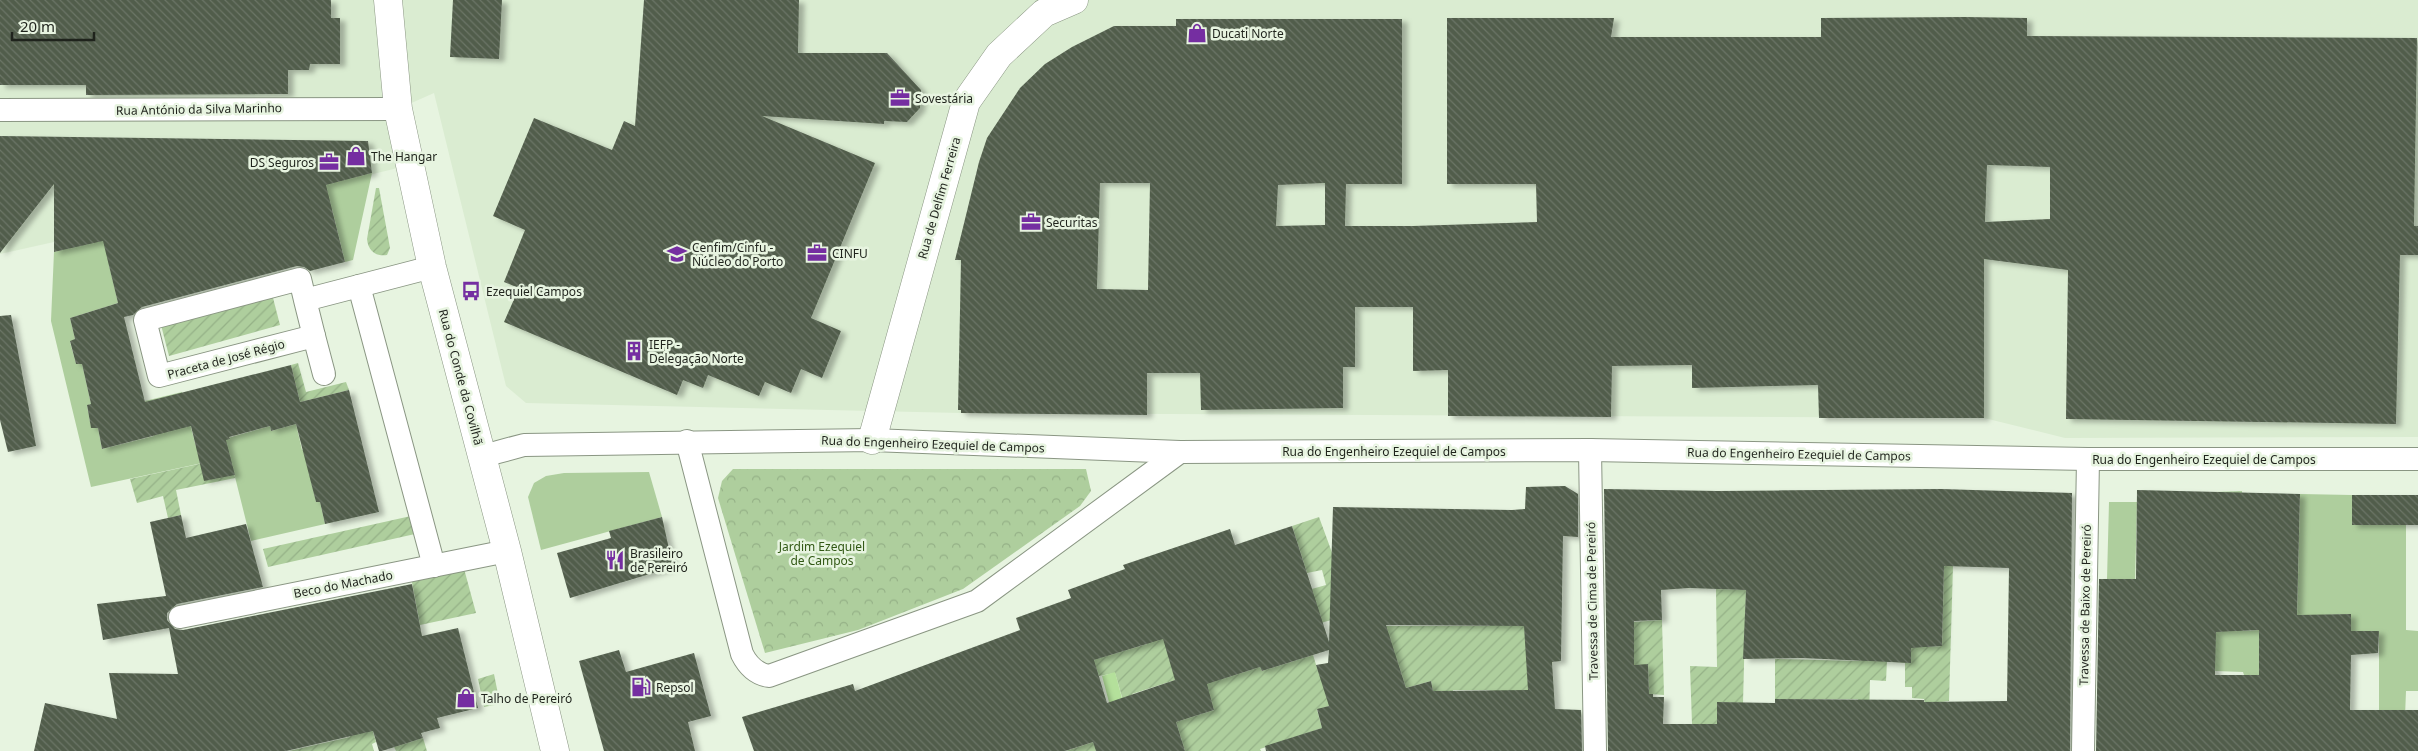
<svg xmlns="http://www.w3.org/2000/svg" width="2418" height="751" font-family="'Noto Sans',sans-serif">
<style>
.built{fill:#daecd1}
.grass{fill:#aece9d}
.park{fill:url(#park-crowns)}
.garden{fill:url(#garden-furrows)}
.water{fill:#b4e09b}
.building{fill:url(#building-back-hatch);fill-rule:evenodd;filter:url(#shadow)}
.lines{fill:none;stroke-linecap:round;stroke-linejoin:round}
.minor-casing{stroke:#8a9683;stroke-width:24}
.tertiary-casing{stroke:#8a9683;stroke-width:29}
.secondary-casing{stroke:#8a9683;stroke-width:29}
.minor{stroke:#fff;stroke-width:22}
.tertiary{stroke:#fff;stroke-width:28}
.secondary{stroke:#fff;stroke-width:28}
.labels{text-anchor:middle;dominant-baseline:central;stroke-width:5;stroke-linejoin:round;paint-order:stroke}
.poi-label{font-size:12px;fill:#1f231c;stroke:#e7f4e0;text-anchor:start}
.street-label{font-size:12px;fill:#1f231c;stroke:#e7f4e0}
.park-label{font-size:12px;fill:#315814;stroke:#e7f4e0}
</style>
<defs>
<pattern id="park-crowns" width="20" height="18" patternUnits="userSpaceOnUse" patternTransform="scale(1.25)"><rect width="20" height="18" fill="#aece9d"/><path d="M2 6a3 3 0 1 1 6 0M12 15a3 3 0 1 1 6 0" fill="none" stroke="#95b187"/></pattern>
<pattern id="garden-furrows" width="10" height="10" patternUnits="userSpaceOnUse" patternTransform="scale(1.25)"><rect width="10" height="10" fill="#aece9d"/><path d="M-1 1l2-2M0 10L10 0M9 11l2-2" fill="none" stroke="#95b187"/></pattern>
<pattern id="building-back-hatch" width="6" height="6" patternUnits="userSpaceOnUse" patternTransform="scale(1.25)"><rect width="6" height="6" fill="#515d4b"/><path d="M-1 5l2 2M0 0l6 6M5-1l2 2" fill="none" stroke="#6c7567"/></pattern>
<filter id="shadow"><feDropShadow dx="5.5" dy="3" stdDeviation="2.5" flood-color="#0004"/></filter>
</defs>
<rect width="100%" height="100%" fill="#e7f4e0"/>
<path class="built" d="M0,0H2418V437L2065,438L1984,418L961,413L526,403L506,386L434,93L398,109L410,165L54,252V242L0,254Z"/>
<g class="grass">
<path d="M372,173L353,260L345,262L332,209L109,265L118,303L70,318L75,339L70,342L76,364H82L91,404L87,406L91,427L98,428L102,449L154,436L145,401L182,392L196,447L270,426L271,431L296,424L302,450L308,448L311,480L316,502H320L325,524L251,541L230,457L91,487L51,321L54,252Z"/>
<path d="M649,472L662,517L541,550L528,497L534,483L546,476L564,473Z"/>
<path d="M2242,491L2243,631L2259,630V645L2271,675H2244L2243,672L2215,671V492Z"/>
<path d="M2300,494L2352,495V525H2406V630L2418,631V691H2406L2405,717L2379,710V631H2351V614L2297,616Z"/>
<path d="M2109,502H2137L2134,627L2117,626L2118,579H2107Z"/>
</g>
<path class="park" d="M733,469H1086L1091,491L1080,506L963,589L858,630L765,653L718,498L722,481Z"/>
<g class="garden">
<path d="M376,188H379L390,248L387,255C375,257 368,250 367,239Z"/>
<path d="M272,294L280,325L169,356L161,325Z"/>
<path d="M298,363L306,392L346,382L349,390L300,402L291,365Z"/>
<path d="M231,457L235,478L176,490L181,515L168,518L163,496L137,503L130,479Z"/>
<path d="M411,516L415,534L268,567L263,549Z"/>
<path d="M1319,517L1349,599L1338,618L1293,631L1175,680L1132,694L1134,701L1124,704L1115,673L1099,676L1093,660L1147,644L1145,636L1326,585L1322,570L1307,573L1292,526Z"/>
<path d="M463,565L476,613L420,625L411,577Z"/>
<path d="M1944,566H1953L1949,701L1925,704L1924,699L1912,698V687H1905V663L1887,661L1886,681L1870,680L1869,721L1858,699H1775V659L1859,661L1861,638L1927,647L1942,646Z"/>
<path d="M1716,589L1746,590L1743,703L1717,702V724H1692L1690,666L1717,667Z"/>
<path d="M1492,594L1533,624L1529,698L1488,690H1453L1452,698L1435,701L1431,681L1406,688L1397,660L1385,664L1373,626H1490Z"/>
<path d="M1662,620L1664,695L1649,694L1648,665H1634L1633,622Z"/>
<path d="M1313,655L1318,671L1335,666L1334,732L1329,706L1317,710L1322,728L1260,749L1261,751H1185L1176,722L1214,710L1203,675L1222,679L1260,667L1262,671Z"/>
<path d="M377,664L373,732L376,742L372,744L374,751H289L350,737L339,674Z"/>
<path d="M494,674L500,704L484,707L478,679Z"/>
<path d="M423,738L427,751H396L394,747Z"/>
<path d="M1063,741L1066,751L1093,742L1097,751H1038Z"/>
</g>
<path class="water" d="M1115,672L1123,702L1110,706L1102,676Z"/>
<g class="building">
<path d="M0,0H331V18H340V64H310L309,70H288V94L86,95V85H0Z"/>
<path d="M453,0H502L499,59L450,57Z"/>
<path d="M644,0H799L798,53H887L921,90L920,108L907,122L884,121V124L762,116L875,163L811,318L841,331L822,378L801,369L791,393L765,382L759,396L708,375L703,388L683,380L677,395L504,322L519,288L504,282L525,230L493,216L534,118L612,150L624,121L635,126Z"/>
<path d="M1965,17L2027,18V36L2417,38L2414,226H2418V255H2400L2396,424L2066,419L2068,270L1984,259V418H1819L1818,385L1692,388V365L1612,366L1611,417L1448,416V370L1413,371V307H1355V367H1343V408L1201,410L1200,373H1147V415L961,413V410H958L961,260H955L979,162L987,138L1020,88L1045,64L1072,47L1114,26H1176V19H1402V184H1346L1345,226H1413L1537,222L1536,184H1447V18H1614L1611,37H1821V18ZM1987,165L2050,167V219L1985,222ZM1100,183H1150L1148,290L1097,289ZM1325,183V225L1276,226L1278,185Z"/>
<path d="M0,136L368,141L372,173L326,185L345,262L310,271L304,267L297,266L142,307L133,315L124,317L145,402L291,365L300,402L349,390L379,512L325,524L320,502H316L296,424L271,431L270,426L229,437L230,439L226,440L235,475L204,481L191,426L102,449L98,428H91L87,405L91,404L82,364H76L70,341L75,339L70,318L118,303L103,241L54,252V184L0,253Z"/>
<path d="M11,315L36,446L8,452L0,420V316Z"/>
<path d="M1565,486L1578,494V537L1563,536L1561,661L1552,662L1555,709L1581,710L1582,751H1266L1265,746L1322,728L1317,709L1329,706L1316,665L1328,663L1329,650L1262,671L1260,667L1207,684L1214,710L1176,722L1185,751H1096L1093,742L1065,751H754L742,717L853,684L855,691L1020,630L1016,618L1071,598L1068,590L1125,569L1123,565L1230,529L1235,545L1292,526L1329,642L1333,507L1512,510L1525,509L1526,487ZM1386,625L1524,626L1528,690L1433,691L1431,681L1406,688ZM1163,639L1175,680L1107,703L1094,660Z"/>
<path d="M1604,489L1717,491L1941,489L2072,493L2070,751H1608ZM1944,566L2009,568L2007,701L1924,702V700L1775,699V703L1717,702V724H1663L1664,697H1653V694H1649L1648,664L1634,665V621L1662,620L1661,590L1689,588L1746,590L1743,659L1802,658L1911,663V648L1942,646Z"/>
<path d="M2137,490L2300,494L2297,615L2351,614V631H2379L2378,653L2351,655L2350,710H2418V751H2096L2099,579H2136ZM2259,630V675H2215L2216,632Z"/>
<rect x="2352" y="495" width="66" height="30"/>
<path d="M181,515L186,538L246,524L263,587L177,604L167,613V620L175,629L183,630L412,584L422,636L458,628L478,708L437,718L440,728L421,733L423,738L382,751H379L373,731L286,751H34L45,703L117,719L109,673L178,674L169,628L103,640L97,604L166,596L150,522Z"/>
<path d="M662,517L673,567L570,598L557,553L611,538L609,531Z"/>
<path d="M619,650L626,672L694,653L711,716L688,722L695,751H604L579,661Z"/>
</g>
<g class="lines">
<defs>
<g id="minor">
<path d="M0,110L398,109"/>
<path d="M359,286L434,566"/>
<path d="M305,300L314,336L159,376L145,320L300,279L305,300L432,267"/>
<path d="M314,336L324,374"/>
<path d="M687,441L742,654C748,666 756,674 769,676L977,601L1180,452"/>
<path d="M1590,450L1595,751"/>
<path d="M483,456L524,445L872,440L1180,452L1590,450L2088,459H2418"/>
<path d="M180,617L507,551"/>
<path d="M2083,751L2088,459"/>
</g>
<path id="tertiary" d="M872,440L966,102L999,55L1044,13L1074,0"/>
<path id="secondary" d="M388,0L398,109L432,267L507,551L555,751"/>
</defs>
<use href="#minor" class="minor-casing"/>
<use href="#tertiary" class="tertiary-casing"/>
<use href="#secondary" class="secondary-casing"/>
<use href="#minor" class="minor"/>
<use href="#tertiary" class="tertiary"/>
<use href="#secondary" class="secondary"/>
</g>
<defs>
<symbol id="shop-bare" viewBox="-9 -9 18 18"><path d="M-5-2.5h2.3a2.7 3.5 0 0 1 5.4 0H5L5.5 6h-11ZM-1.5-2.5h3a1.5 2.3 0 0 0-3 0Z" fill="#752ea1" stroke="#e7f4e0" stroke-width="2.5" paint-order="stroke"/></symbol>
<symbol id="office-bare" viewBox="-9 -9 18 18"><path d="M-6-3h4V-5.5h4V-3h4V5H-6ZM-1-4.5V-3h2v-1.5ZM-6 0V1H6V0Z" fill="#752ea1" stroke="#e7f4e0" stroke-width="2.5" paint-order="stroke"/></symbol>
<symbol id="school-bare" viewBox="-9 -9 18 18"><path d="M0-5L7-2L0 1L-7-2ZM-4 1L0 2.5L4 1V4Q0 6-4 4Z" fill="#752ea1" stroke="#e7f4e0" stroke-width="2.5" paint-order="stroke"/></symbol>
<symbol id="bus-bare" viewBox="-9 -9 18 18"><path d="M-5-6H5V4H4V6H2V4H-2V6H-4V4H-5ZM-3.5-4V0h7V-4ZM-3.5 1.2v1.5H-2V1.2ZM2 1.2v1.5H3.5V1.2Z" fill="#752ea1" stroke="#e7f4e0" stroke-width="2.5" paint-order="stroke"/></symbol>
<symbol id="building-bare" viewBox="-9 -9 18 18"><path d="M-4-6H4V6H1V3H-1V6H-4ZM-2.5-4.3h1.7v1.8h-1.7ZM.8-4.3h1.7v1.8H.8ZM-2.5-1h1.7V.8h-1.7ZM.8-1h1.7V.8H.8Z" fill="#752ea1" stroke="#e7f4e0" stroke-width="2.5" paint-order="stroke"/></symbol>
<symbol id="restaurant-bare" viewBox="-9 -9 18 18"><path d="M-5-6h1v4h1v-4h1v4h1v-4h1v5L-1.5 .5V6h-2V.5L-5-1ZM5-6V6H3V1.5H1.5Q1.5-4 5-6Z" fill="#752ea1" stroke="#e7f4e0" stroke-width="2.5" paint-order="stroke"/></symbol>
<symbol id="fuel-bare" viewBox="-9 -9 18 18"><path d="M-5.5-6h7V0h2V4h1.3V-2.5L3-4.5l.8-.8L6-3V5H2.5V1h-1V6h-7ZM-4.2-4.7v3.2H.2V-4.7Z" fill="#752ea1" stroke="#e7f4e0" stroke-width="2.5" paint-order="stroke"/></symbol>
</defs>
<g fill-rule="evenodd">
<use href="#shop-bare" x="1183" y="19" width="28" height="28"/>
<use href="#office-bare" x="886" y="84" width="28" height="28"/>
<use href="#shop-bare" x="342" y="142" width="28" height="28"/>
<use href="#office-bare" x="315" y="148" width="28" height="28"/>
<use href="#office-bare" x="1017" y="208" width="28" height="28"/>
<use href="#office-bare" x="803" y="239" width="28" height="28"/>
<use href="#school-bare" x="663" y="240" width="28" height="28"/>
<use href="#bus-bare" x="457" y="277" width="28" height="28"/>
<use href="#building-bare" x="620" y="337" width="28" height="28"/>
<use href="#restaurant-bare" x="601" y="546" width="28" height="28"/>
<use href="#fuel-bare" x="627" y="673" width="28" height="28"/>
<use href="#shop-bare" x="452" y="684" width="28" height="28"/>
</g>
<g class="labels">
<g class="poi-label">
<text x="1212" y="33">Ducati Norte</text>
<text x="915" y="98">Sovestária</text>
<text x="371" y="156">The Hangar</text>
<text x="314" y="162" text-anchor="end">DS Seguros</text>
<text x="1046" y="222">Securitas</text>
<text x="692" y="247">Cenfim/Cinfu -<tspan x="692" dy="14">Núcleo do Porto</tspan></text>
<text x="832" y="253">CINFU</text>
<text x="486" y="291">Ezequiel Campos</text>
<text x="649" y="344">IEFP -<tspan x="649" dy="14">Delegação Norte</tspan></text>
<text x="630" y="553">Brasileiro<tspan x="630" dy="14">de Pereiró</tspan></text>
<text x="656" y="687">Repsol</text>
<text x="481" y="698">Talho de Pereiró</text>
</g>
<g class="street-label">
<text transform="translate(199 109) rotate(-1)">Rua António da Silva Marinho</text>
<text transform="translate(939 198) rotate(-74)">Rua de Delfim Ferreira</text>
<text transform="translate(226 359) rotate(-15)">Praceta de José Régio</text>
<text transform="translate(461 377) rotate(75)">Rua do Conde da Covilhã</text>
<text transform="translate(933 444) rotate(2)">Rua do Engenheiro Ezequiel de Campos</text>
<text x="1394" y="451">Rua do Engenheiro Ezequiel de Campos</text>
<text transform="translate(1799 454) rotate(1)">Rua do Engenheiro Ezequiel de Campos</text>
<text x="2204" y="459">Rua do Engenheiro Ezequiel de Campos</text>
<text transform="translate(343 584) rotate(-11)">Beco do Machado</text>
<text transform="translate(1592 601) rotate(-91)">Travessa de Cima de Pereiró</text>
<text transform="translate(2085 605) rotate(-89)">Travessa de Baixo de Pereiró</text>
</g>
<g class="park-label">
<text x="822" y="546">Jardim Ezequiel<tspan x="822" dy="14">de Campos</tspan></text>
</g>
</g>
<path d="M12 32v8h82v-8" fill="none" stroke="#1f231c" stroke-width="2.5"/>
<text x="20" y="32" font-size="15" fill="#1f231c" stroke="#e7f4e0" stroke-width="4" paint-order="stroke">20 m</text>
</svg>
